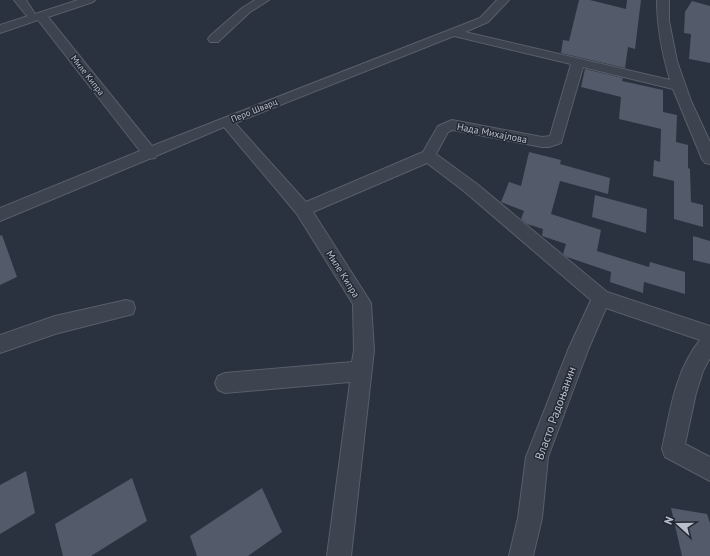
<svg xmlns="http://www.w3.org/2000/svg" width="710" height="556" font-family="'PT Sans',sans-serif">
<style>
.building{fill:#535a69}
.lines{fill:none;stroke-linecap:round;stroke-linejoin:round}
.minor-casing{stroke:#585f69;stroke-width:2}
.minor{fill:#3d444f;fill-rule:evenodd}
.labels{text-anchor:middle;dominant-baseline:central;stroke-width:3;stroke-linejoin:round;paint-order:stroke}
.far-street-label{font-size:9px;fill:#babfc9;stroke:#222934}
.street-label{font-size:10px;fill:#babfc9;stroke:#222934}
.near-street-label{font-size:12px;fill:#babfc9;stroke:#222934}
</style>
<rect width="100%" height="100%" fill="#2a313f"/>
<g class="building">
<path d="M579,0H590L626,9L627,0H641L635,49L628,47L625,68L561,53L563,40L569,41Z"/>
<path d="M692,1L710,6V63L689,59L691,34L684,33L685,12Z"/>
<path d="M585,69L623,78L622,81L663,90V112L677,115L676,142L688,145V168L690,169L691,202L703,205V227L674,219V181L653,176L654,160L660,162L661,129L619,119L621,97L581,87Z"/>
<path d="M529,152L561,160L560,164L610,178L608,194L560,181L551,214L601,230L597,251L649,267L650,262L685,272V294L644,282L643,293L610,282L611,272L567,257L563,254L566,244L542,236L543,229L527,224L521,219L524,211L501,202L509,182L521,186Z"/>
<path d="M595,195L647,209L646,233L592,217Z"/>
<path d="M2,235L17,277L0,285V236Z"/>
<path d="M693,236L710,241V264L693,260Z"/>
<path d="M26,471L35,513L0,534V485Z"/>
<path d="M132,478L147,521L91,556H63L55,524Z"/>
<path d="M262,488L282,532L248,556H197L190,536Z"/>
<path d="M671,508L707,514L710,523V556H682Z"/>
</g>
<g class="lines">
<defs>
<g id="minor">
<path d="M14,0H26L35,14L78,0H95L93,2L48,17L152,146L480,18L497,0H509L488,22L465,32L670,80C662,53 657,28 657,0H669V21L677,61L691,101L710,142V164L705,163L702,159L673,89L583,67L561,143L549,147H542L453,130L448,132L436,154L477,184L607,292L710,326V358L703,371L696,393L685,444L710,457V481L665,457L662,449C670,412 675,371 700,340L606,308L588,350L548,457L542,518L533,556H509L518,518L526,457L568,350L591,300L465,192L427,163L313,212L371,303L374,350L351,556H327L350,382L225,393L218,390L215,383L218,376L225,373L352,362L354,350L353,304L297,214L224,127L156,156L155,158L149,159L0,221V208L140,151L38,20L0,33V25L28,16L26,15ZM454,36L571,64L550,136L542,137L452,120L438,126L423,152L306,202L235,123Z"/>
<path d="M255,0H269L250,12L218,42H210L208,39L210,36L242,8Z"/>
<path d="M126,300L133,302L135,308L133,314L55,334L0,353V335L55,316Z"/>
</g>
</defs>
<use href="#minor" class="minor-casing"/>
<use href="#minor" class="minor"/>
</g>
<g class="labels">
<g class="far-street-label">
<text transform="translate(88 75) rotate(52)">Миле Кипра</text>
<text transform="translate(254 110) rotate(-22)">Перо Шварц</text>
</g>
<g class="street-label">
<text transform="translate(492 133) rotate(11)">Нада Михајлова</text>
<text transform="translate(343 274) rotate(58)">Миле Кипра</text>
</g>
<g class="near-street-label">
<text transform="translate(555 413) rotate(-70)">Власто Радоњанин</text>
</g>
</g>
<g transform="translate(678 524) rotate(291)" stroke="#222934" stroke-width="3" paint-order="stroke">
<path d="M0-3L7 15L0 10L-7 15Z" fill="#babfc9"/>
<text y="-6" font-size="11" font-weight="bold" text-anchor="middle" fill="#babfc9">N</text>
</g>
</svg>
